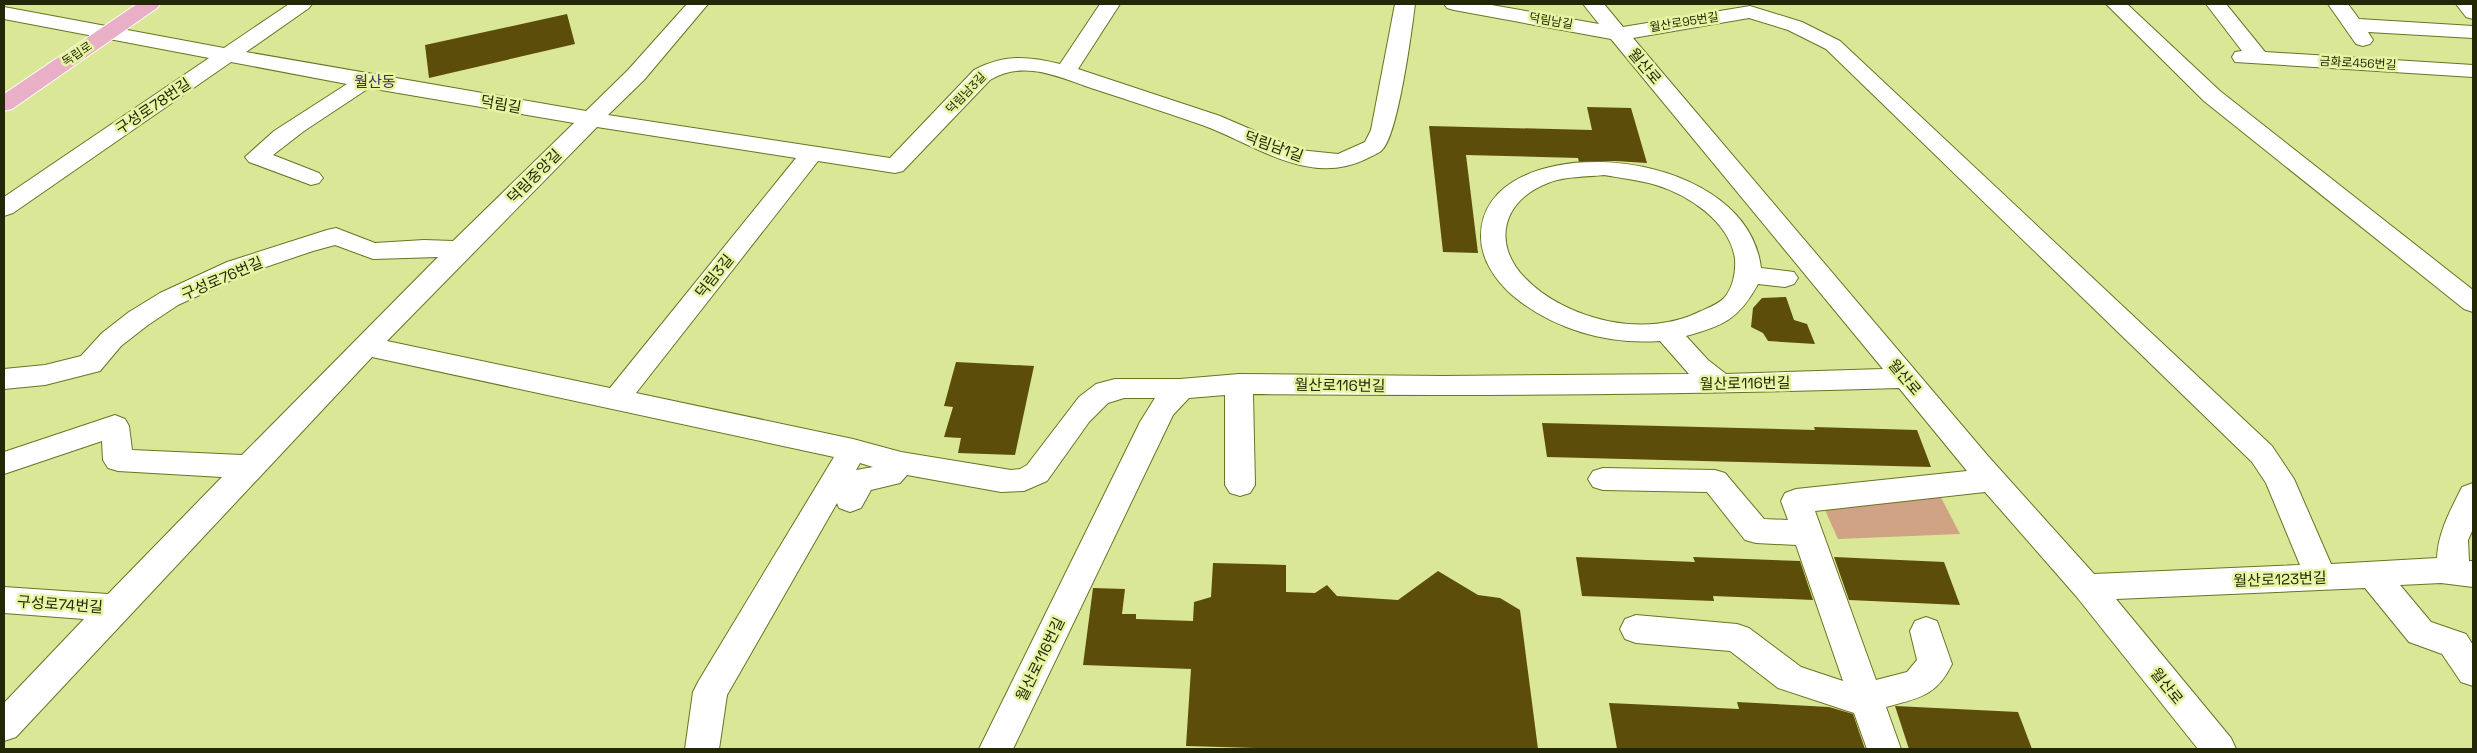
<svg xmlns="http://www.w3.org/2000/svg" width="2477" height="753" font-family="'Space Grotesk','Noto Sans KR',sans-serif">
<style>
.green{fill:#d0a384}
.building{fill:#5c4e0a}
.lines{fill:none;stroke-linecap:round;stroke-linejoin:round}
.minor-casing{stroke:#6a7423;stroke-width:2}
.major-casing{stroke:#fff;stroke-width:2}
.minor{fill:#fff;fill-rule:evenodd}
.major{fill:#e9afc6;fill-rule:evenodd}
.labels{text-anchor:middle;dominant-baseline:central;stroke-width:5;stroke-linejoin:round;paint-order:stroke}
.far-street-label{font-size:12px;fill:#232706;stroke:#e7f4a3}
.street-label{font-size:15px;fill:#232706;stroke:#e7f4a3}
.far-quarter-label{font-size:15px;fill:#3d2a64;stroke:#e7f4a3}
</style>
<rect width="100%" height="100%" fill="#dae796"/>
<path class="green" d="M1935,486L1960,534L1838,539L1817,492Z"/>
<g class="building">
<path d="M567,14L575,44L429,78L425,45Z"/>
<path d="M1587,107L1631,108L1647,163L1615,161L1579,162L1578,158L1466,155L1478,253L1443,252L1429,126L1592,130Z"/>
<path d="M1786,297L1794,320L1807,324L1815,344L1768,341L1763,333L1751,327L1753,308L1762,298Z"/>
<path d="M956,362L1034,366L1015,455L958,453L961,438L944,437L953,407L944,406Z"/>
<path d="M1542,423L1815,430L1814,427L1917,430L1931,467L1547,457Z"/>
<path d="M1576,557L1695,562L1693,557L1800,561L1813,600L1713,596L1714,601L1582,596Z"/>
<path d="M1834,557L1944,562L1960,605L1849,600Z"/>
<path d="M1213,563L1286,565V592L1315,593L1327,585L1337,596L1398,600L1438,571L1478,595L1500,598L1520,610L1538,749H1291L1186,746L1191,669L1083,665L1093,588L1125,589L1122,614H1136V619L1193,621L1194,602L1211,597Z"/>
<path d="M1737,702L1829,707L1853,714L1865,749H1617L1609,703L1739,709Z"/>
<path d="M1895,706L2018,712L2032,749H1909Z"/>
</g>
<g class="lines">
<defs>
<g id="minor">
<path d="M289,4H312L309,8L246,52L586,111L628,70L687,4H708L644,80L608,115L890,158L974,70C1003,54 1029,56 1060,64L1100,4H1120L1078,69L1220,116L1299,150L1338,154L1365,142L1371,130L1395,4H1415C1412,29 1398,136 1382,150C1378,154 1371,156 1366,159C1308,187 1255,144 1202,125C1165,112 1128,100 1091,88C1057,76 1023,60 990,80L903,171L895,173L818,161L636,393L853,439L901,452L1011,470L1020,469L1027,465L1079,397L1096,384L1115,379H1180L1239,374L1443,376L1689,374L1660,341C1607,345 1552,329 1512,295C1495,280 1481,259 1481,237C1479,126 1746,140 1761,268L1794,272L1798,278L1794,284L1785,287L1758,284C1739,319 1723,326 1686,336L1708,360L1726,374L1883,369L1611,39L1454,10L1447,8L1444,4H1486L1599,24L1583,4H1604L1623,27L1750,6L1802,22L1840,41L2272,446L2294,479L2331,564L2437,558C2438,532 2451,509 2462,487L2473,483V529L2468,540L2469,561H2473V587L2441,583L2400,585L2431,622L2466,634L2473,645V686L2461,682L2442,654L2409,642L2365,588L2116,599L2231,738L2236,749H2198L2076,596L1985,492L1815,511L1876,680L1907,672L1917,660L1910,631L1915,621L1926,617L1937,621L1952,664C1936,697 1918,698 1886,707L1901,749H1867L1854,713L1778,688L1730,651L1636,643L1625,639L1620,629L1625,619L1636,615L1737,624L1749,628L1801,667L1843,681L1796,545L1756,543L1745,540L1707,492L1603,490L1593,487L1588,479L1593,471L1603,468L1715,470L1725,473L1764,519L1788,520L1781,501L1785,493L1796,489L1967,471L1899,388C1683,395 1468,396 1253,394L1255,485L1250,493L1240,496L1230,493L1225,485V395L1189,398L1173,415L1013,749H979L1140,422L1155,398H1124L1108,403L1089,422L1047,481L1024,491L1001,492L907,475L900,483L871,490L861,508L850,512L839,508L837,503L727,695L719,749H685L693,692L698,682L834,457L372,357L16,737L4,741V703L84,619L4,613V587L108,594L222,477L118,471L108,468L103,460L102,441L4,474V452L115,415L125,419L129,426L132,450L242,455L438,257L373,259L335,245L313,251L245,274L178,305L148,325L121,346L100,371L45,385L4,389V369L45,365L81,356L102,333L129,312L160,293L227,262L327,230L336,228L375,243L424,240L453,241L574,123L369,88L304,131L273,155L319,173L323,178L319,183L311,185L249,162L245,157L274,131L347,84L231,62L13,213L4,216V197L209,58L4,19V7L224,48ZM1749,18L1788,30L1826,49L2252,462L2266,483L2300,565L2094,574L1988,456L1633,38ZM597,127L796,158L610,388L387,341ZM1604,175C1621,178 1639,180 1656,185C1689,195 1730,222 1735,259C1736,272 1733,288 1724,298C1718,304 1708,308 1701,311C1647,339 1567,321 1525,278C1491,243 1503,200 1548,183C1565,176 1586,177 1604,175ZM860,463L873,467L856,470Z"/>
<path d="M2106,4H2127L2220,91L2473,290V312L2464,309L2204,101Z"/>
<path d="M2206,4H2226L2265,52L2473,65V77L2235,62L2232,57L2235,52L2242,51Z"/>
<path d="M2328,4H2348L2359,19L2473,26V38L2368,32L2373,40L2370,44L2363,46L2356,44Z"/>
<path d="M2456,4H2473V19L2466,17Z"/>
</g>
<path id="major" d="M137,4H160L157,8L12,109L4,111V94Z"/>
</defs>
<use href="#minor" class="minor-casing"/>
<use href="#major" class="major-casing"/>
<use href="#minor" class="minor"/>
<use href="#major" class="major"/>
</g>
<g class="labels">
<g class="far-street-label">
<text transform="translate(1551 21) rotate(10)">덕림남길</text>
<text transform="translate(1684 22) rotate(-9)">월산로95번길</text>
<text transform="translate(77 54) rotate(-34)">독립로</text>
<text transform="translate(2358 63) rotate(3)">금화로456번길</text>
<text transform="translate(966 93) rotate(-46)">덕림남3길</text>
</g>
<g class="street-label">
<text transform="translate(1645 66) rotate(50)">월산로</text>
<text transform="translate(501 104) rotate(10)">덕림길</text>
<text transform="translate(153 106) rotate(-34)">구성로78번길</text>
<text transform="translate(1274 146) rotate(20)">덕림남1길</text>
<text transform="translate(534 176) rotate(-45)">덕림중앙길</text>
<text transform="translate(714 276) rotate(-51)">덕림3길</text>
<text transform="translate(222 278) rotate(-23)">구성로76번길</text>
<text transform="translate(1905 377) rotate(50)">월산로</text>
<text transform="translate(1745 383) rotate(-1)">월산로116번길</text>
<text transform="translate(1340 385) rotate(1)">월산로116번길</text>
<text transform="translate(2280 579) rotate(-2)">월산로123번길</text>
<text transform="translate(60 604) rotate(4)">구성로74번길</text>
<text transform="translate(1040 659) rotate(-64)">월산로116번길</text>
<text transform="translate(2167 686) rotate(51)">월산로</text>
</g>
<g class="far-quarter-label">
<text x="375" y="81">월산동</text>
</g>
</g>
<rect width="2477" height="753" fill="none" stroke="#232706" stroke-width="10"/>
</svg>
